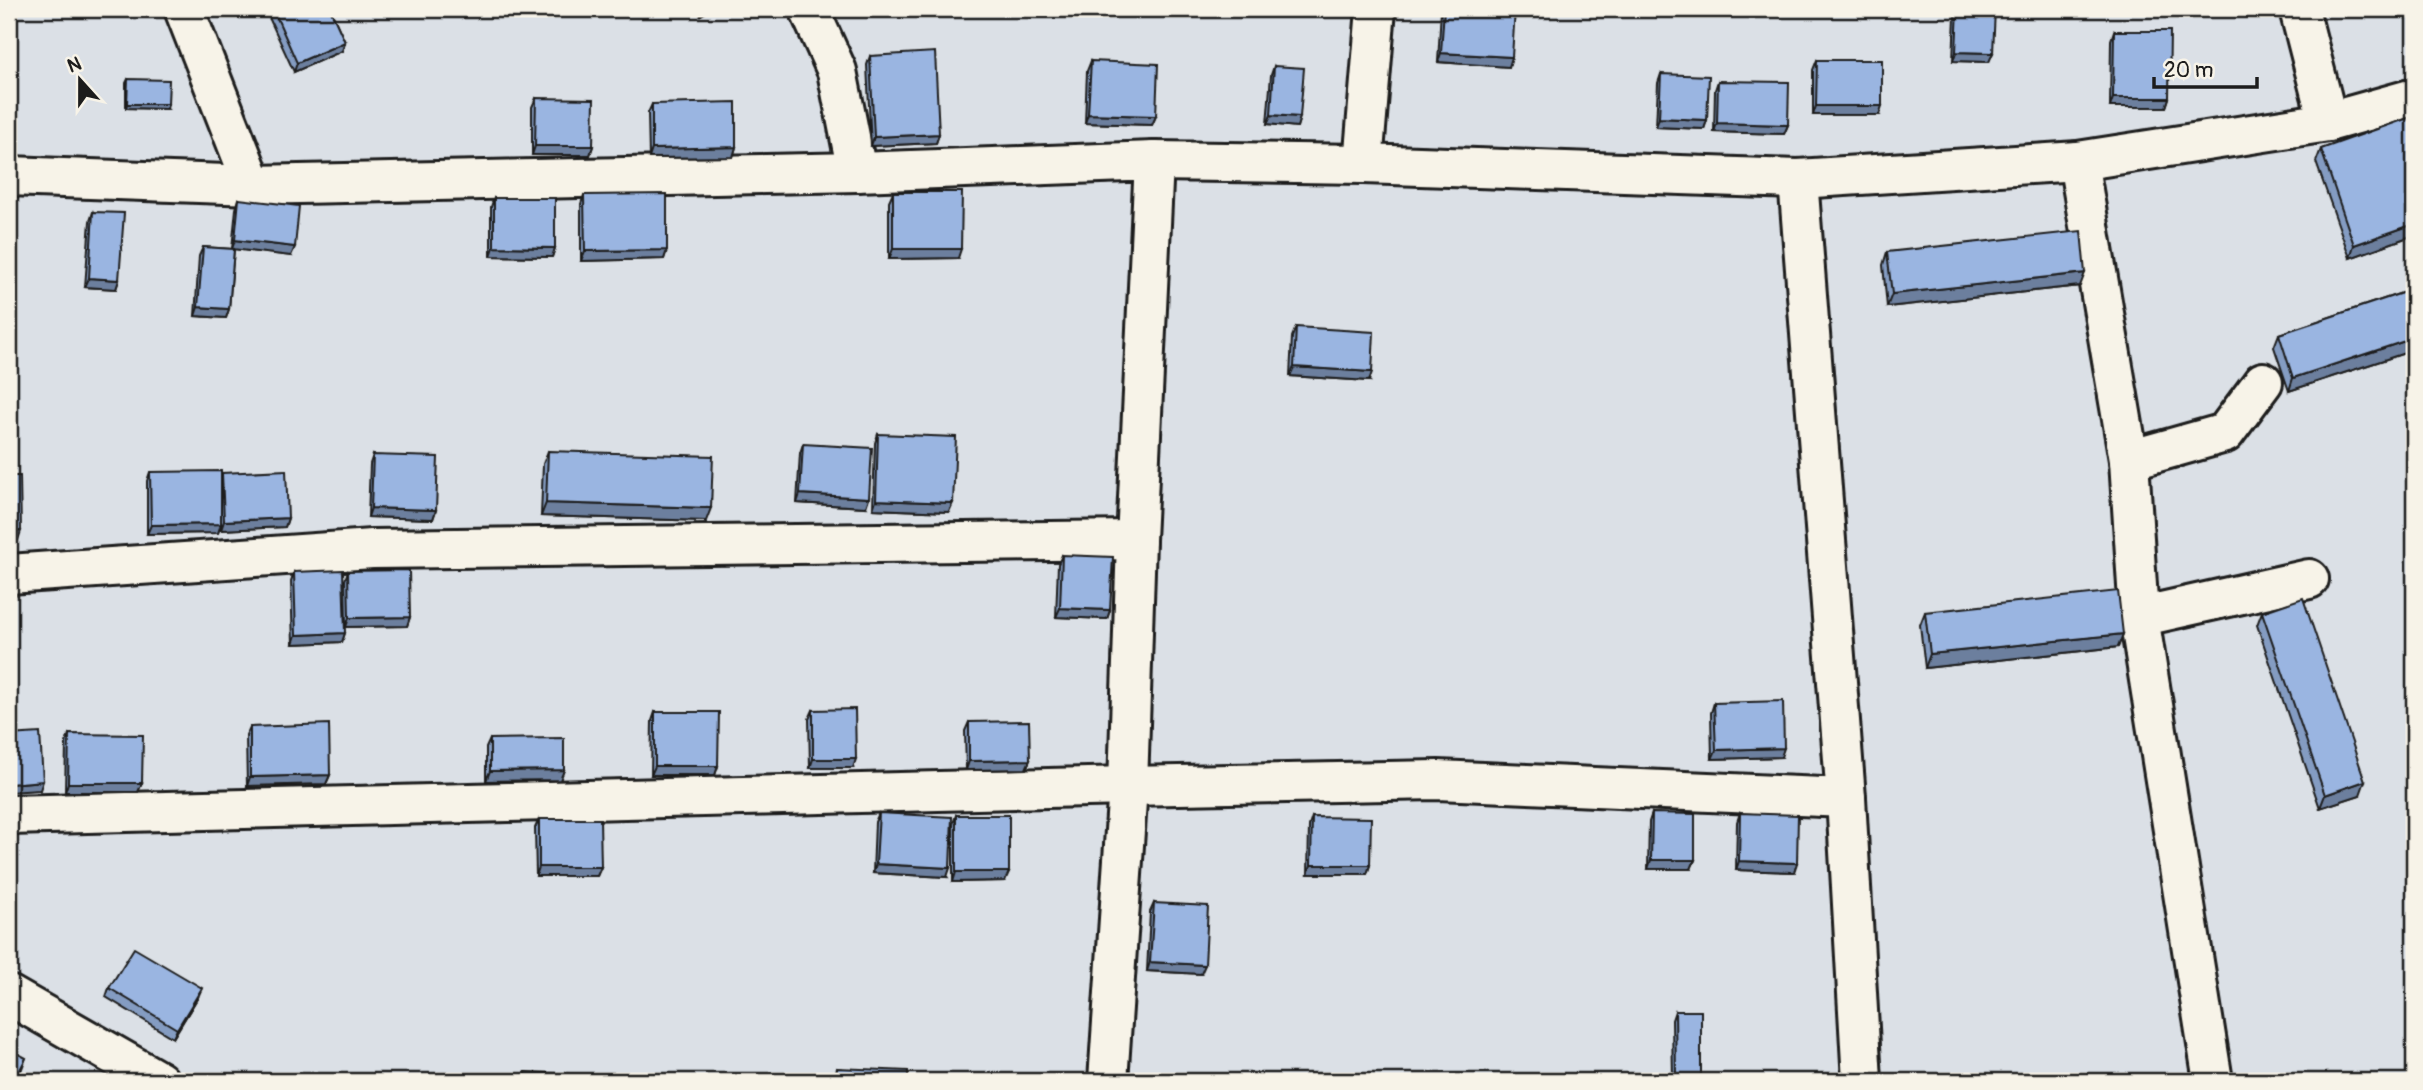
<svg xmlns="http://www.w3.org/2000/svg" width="2423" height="1090" font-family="Pangolin,sans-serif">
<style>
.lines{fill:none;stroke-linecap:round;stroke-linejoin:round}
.minor-casing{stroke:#1c1c1c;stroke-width:44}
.minor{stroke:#f7f3e8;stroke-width:38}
.wall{fill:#849cc2;stroke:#1c1c1c;stroke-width:2}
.shaded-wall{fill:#6c7f9e;stroke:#1c1c1c;stroke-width:2}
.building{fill:#9ab5e1;stroke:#1c1c1c;stroke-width:2}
</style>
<rect width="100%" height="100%" fill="#dbe0e6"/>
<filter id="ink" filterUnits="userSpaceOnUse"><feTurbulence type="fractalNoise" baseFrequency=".0143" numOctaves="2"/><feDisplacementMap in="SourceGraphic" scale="14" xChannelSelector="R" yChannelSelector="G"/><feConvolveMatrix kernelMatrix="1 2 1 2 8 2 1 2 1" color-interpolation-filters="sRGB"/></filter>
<g filter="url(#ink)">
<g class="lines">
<defs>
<g id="minor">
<path d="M184,9L253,185"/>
<path d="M809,9L837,71L857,172"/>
<path d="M2299,9L2328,122"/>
<path d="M1154,161L1363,164L1798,179L2078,161L2328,122L2414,98"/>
<path d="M2078,161L2129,460L2139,617L2213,1081"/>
<path d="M1363,164L1376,9"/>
<path d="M9,176L253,185L857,172L1154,161L1136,540L1128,786L1108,1081"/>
<path d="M1798,179L1846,798L1862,1081"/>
<path d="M2129,460L2225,433L2263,382"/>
<path d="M9,574L372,549L1136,540"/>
<path d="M2139,617L2309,579"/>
<path d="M9,815L1128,786L1438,780L1846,798"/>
<path d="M9,995L159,1081"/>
</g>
</defs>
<use href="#minor" class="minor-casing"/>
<use href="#minor" class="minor"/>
</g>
<g class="wall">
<path d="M267,9H330L345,42L342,51L294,72L266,11Z"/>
<path d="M697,9H711L701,15Z"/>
<path d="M1441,9H1515L1509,67L1438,62Z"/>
<path d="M1958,9H1995L1989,62L1953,61L1955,16Z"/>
<path d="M2114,31L2169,98L2166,107H2110L2111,40Z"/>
<path d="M870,56L939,134L936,143L871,146L867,65Z"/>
<path d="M1817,60L1879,115H1813V70Z"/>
<path d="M1091,61L1156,116L1152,125L1085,123L1087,71Z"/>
<path d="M1274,66L1300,117L1297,127L1267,124L1271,75Z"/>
<path d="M1661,74L1707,120L1704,129L1656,127L1658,83Z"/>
<path d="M128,79L167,109L126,108V83Z"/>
<path d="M1718,81L1788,125L1784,134L1714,132L1715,90Z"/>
<path d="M536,98L593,146L590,155H532V107Z"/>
<path d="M652,104L736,147L733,157L649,158L648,113Z"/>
<path d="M2414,116V235L2350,258L2316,162L2321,149Z"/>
<path d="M893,192L958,258L889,259V201Z"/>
<path d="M584,195L667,250L664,259L581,261V204Z"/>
<path d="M494,198L555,248L552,257L491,256V207Z"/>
<path d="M239,199L291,256L234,249L229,309L226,318L195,316L199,256L203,247L232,249L236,209Z"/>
<path d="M93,212L119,280L116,289L85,287L90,221Z"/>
<path d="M1887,252L2080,286L1887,307L1883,265Z"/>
<path d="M2414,289V350L2289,391L2274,347L2279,334Z"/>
<path d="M1296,327L1369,381L1290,376L1292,337Z"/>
<path d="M878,434L949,512L873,509L875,443Z"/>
<path d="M803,444L866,507L797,503L800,453Z"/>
<path d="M548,451L706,521L541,516L543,464Z"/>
<path d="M373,455L436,510L433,519L368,517L370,464Z"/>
<path d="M150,472L221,477L222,473L288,518L285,527L221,530V525L218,533L147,534V481Z"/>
<path d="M1062,555L1110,610L1107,619L1056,617L1058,564Z"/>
<path d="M348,571L410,617L407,626L346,627L345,580Z"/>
<path d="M294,572L345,633L342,642L293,644L291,581Z"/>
<path d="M1925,612L2123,634L2118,647L1925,668L1920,625Z"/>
<path d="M2262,612L2360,795L2320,808L2257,625Z"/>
<path d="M1714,703L1781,757L1712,759L1711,713Z"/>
<path d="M813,710L853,768H810L809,719Z"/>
<path d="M655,712L718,766L715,775H651L652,721Z"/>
<path d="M969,722L1030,760L1026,769L966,770L965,731Z"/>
<path d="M250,727L330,775L326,784L247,786L246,736Z"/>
<path d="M69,734L142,783L138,792H65L66,743Z"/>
<path d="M490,739L564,770L560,780L486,781V748Z"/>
<path d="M879,813L947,877L873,873L875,822Z"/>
<path d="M1652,813L1695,860L1691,869H1648L1649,822Z"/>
<path d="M1740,813L1794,872L1736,870L1737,822Z"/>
<path d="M956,815L1005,881L953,882V824Z"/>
<path d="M1312,817L1370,865L1367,874H1308L1309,826Z"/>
<path d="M539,819L601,867L597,876H536L535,828Z"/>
<path d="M1154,903L1201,974L1147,971L1150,912Z"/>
<path d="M109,988L198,997L173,1038L106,997Z"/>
<path d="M1675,1011L1699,1081H1673L1672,1020Z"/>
<path d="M837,1068L908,1081H833Z"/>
</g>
<g class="shaded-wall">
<path d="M703,9H711L701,15Z"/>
<path d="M345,42L342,51L294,72L297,63Z"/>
<path d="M1956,52L1993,53L1989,62L1953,61Z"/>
<path d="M1441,53L1512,57L1509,67L1438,62Z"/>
<path d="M2113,98H2169L2166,107H2110Z"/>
<path d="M127,104H168L167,109L126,108Z"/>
<path d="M1816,106H1882L1879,115H1813Z"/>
<path d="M1088,114L1156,116L1152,125L1085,123Z"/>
<path d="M1271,115L1300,117L1297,127L1267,124Z"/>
<path d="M1659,118L1707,120L1704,129L1656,127Z"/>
<path d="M1717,123L1788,125L1784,134L1714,132Z"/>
<path d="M939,134L936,143L871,146L874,137Z"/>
<path d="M535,146H593L590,155H532Z"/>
<path d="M736,147L733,157L649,158L652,149Z"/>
<path d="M2414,224V235L2350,258L2354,245Z"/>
<path d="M235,240L295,247L291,256L232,249Z"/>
<path d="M494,247L555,248L552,257L491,256Z"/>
<path d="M893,249H961L958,258L889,259Z"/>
<path d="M667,250L664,259L581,261L585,251Z"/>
<path d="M2085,273L2080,286L1887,307L1892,294Z"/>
<path d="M89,278L119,280L116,289L85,287Z"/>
<path d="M198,307L229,309L226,318L195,316Z"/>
<path d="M2414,338V350L2289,391L2293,378Z"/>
<path d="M1294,367L1372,372L1369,381L1290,376Z"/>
<path d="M800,494L869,498L866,507L797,503Z"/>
<path d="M876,500L953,503L949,512L873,509Z"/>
<path d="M546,503L711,508L706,521L541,516Z"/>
<path d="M371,508L436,510L433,519L368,517Z"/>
<path d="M288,518L285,527L221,530L224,521Z"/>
<path d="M221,524L218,533L147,534L151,525Z"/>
<path d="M9,531H21L18,540L9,541Z"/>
<path d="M1060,608L1110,610L1107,619L1056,617Z"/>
<path d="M410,617L407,626L346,627L349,618Z"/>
<path d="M345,633L342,642L293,644L296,635Z"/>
<path d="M2123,634L2118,647L1925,668L1930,654Z"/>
<path d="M1784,748L1781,757L1712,759L1716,750Z"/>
<path d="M813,759H856L853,768H810Z"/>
<path d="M1030,760L1026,769L966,770L969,761Z"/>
<path d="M655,766H718L715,775H651Z"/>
<path d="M564,770L560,780L486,781L490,771Z"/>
<path d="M330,775L326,784L247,786L250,777Z"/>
<path d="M43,781L40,790L9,792V784Z"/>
<path d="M2365,781L2360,795L2320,808L2325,795Z"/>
<path d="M68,783H142L138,792H65Z"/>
<path d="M1651,860H1695L1691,869H1648Z"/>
<path d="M1739,861L1797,863L1794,872L1736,870Z"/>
<path d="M876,864L950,868L947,877L873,873Z"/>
<path d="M1311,865H1370L1367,874H1308Z"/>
<path d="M539,867H601L597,876H536Z"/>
<path d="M956,872H1009L1005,881L953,882Z"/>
<path d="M1150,962L1205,965L1201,974L1147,971Z"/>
<path d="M202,988L198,997L173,1038L177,1029Z"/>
<path d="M26,1058L21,1071L16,1081H14Z"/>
<path d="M1676,1076H1701L1699,1081H1675Z"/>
</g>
<g class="building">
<path d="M273,9H330L345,42L297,63Z"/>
<path d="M1444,9H1515L1512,57L1441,53Z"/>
<path d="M1958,9H1995L1993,53L1956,52Z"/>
<path d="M2114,31H2170L2169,98H2113Z"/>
<path d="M935,52L939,134L874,137L870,56Z"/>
<path d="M1817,60H1882V106H1816Z"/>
<path d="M1091,61L1158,64L1156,116L1088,114Z"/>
<path d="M1274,66L1304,68L1300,117L1271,115Z"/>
<path d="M1661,74L1709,76L1707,120L1659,118Z"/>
<path d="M128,79L169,80L168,104H127Z"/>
<path d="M1718,81L1789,82L1788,125L1717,123Z"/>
<path d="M536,98L594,99L593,146H535Z"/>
<path d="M736,102V147L652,149V104Z"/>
<path d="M2414,116V224L2354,245L2321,149Z"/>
<path d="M893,192H962L961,249H893Z"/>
<path d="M667,194V250L585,251L584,195Z"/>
<path d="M494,198H555V248L494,247Z"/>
<path d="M239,199L299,206L295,247L235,240Z"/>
<path d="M93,212L124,213L119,280L89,278Z"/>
<path d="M2081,231L2085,273L1892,294L1887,252Z"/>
<path d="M203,247L234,249L229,309L198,307Z"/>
<path d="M2414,289V338L2293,378L2279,334Z"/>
<path d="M1296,327L1374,332L1372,372L1294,367Z"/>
<path d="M878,434L956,437L953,503L876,500Z"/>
<path d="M803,444L872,448L869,498L800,494Z"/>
<path d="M548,451L713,456L711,508L546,503Z"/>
<path d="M373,455L438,457L436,510L371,508Z"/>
<path d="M286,470L288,518L224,521L222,473Z"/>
<path d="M221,471V524L151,525L150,472Z"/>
<path d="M9,476H20L21,531H9Z"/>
<path d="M1062,555L1113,557L1110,610L1060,608Z"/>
<path d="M343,570L345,633L296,635L294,572Z"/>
<path d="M409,570L410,617L349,618L348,571Z"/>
<path d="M2118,591L2123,634L1930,654L1925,612Z"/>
<path d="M2303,598L2365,781L2325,795L2262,612Z"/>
<path d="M1783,701L1784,748L1716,750L1714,703Z"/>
<path d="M855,709L856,759H813V710Z"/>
<path d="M655,712H719L718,766H655Z"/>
<path d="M1029,721L1030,760L969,761V722Z"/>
<path d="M329,724L330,775L250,777V727Z"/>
<path d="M40,733L43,781L9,784V735Z"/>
<path d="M69,734L143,735L142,783H68Z"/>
<path d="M564,738V770L490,771V739Z"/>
<path d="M879,813L952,817L950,868L876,864Z"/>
<path d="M1652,813L1695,814V860H1651Z"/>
<path d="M1740,813L1798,815L1797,863L1739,861Z"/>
<rect x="956" y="815" width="53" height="57"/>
<path d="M1312,817L1371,818L1370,865H1311Z"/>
<path d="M539,819H600L601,867H539Z"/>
<path d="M1154,903L1208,906L1205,965L1150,962Z"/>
<path d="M134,948L202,988L177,1029L109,988Z"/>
<path d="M1675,1011H1701V1076H1676Z"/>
<path d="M9,1049L26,1058L14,1081H9Z"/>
<path d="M837,1068L908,1071V1081H836Z"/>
<path d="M526,1072L591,1075L590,1081H526Z"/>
<path d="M1148,1075L1199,1078V1081H1148Z"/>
<path d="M484,1077V1081H420V1078Z"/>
<path d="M627,1079L657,1081H627Z"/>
</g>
</g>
<rect width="2423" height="1090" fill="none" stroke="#f7f3e8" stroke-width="35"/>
<rect x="18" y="18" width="2388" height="1055" fill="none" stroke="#1c1c1c" stroke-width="2.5" filter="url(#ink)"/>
<g transform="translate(80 80) rotate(339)" stroke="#f7f3e8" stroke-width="5" paint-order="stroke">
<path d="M0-5L12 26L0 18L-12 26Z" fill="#1c1c1c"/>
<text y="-10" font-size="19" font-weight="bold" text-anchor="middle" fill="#1c1c1c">N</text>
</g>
<path d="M2154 77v10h103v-10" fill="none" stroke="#1c1c1c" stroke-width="3.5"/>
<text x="2164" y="77" font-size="21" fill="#1c1c1c" stroke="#f7f3e8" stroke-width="5" paint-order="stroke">20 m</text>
</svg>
